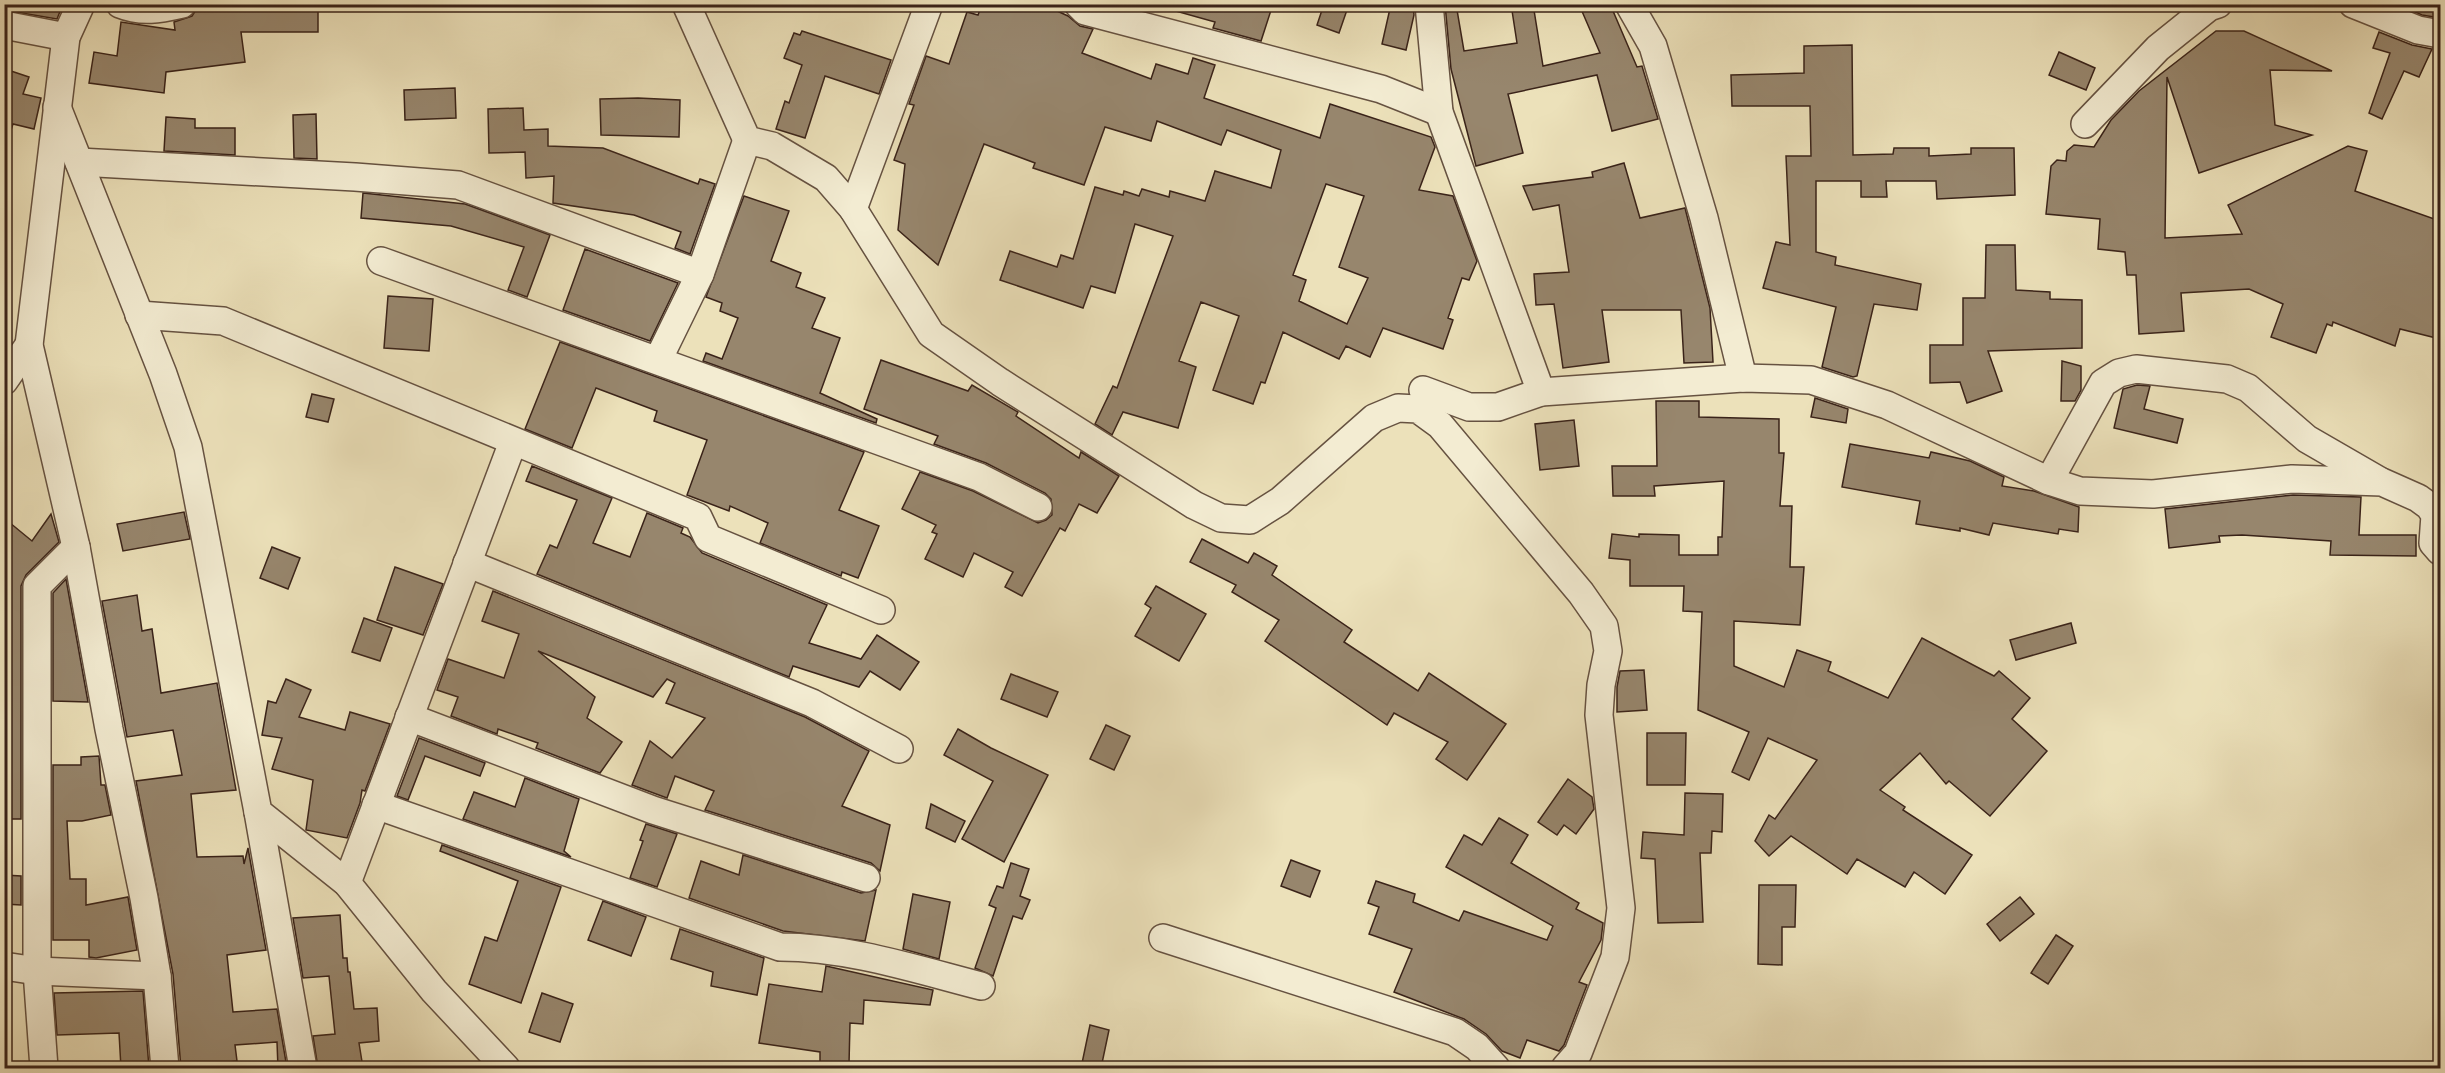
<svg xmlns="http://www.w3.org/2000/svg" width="2445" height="1073" font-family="'IM FELL French Canon',serif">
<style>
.building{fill:#97866d;stroke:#3a2319;stroke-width:1.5;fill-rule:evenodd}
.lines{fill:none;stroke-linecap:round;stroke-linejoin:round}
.street-casing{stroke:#665241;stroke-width:30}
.street{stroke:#f3ecd2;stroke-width:27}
</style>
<rect width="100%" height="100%" fill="#ece1ba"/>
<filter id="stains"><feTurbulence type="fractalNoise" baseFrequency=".00333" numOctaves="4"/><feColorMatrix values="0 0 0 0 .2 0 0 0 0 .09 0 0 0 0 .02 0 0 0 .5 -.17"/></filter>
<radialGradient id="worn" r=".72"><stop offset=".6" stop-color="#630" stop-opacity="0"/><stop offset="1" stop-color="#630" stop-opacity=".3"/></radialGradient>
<g class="building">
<path d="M4,4H63L57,19L4,10Z"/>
<path d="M222,4L318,6V32H241L245,62L166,72L164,93L89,83L94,52L117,56L121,22L175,30L174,22L192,16L197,8Z"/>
<path d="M982,4H1042L1068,16L1080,26L1093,29L1082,53L1151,79L1156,64L1188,74L1193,58L1215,65L1204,98L1320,138L1330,104L1431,137L1435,147L1419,190L1453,196L1477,261L1469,280L1462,278L1448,318L1453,320L1443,349L1383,328L1370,357L1346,346L1339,359L1283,332L1265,383L1261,382L1253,404L1213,390L1239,316L1201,302L1179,361L1196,367L1178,428L1123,412L1112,435L1095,424L1113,386L1117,388L1173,236L1135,224L1115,293L1091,286L1083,308L1000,280L1010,251L1057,267L1061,255L1073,259L1095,187L1123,195L1124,191L1139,196L1142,189L1169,197L1170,191L1205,201L1215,171L1271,188L1281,150L1227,130L1221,145L1157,121L1151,141L1105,127L1084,185L1033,168L1035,163L984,144L938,265L898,230L905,164L894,160L914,105L909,104L926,56L949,64L967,12L978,15ZM1326,184L1364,196L1339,267L1368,278L1347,324L1299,301L1306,280L1293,275Z"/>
<path d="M1173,4H1273L1261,41L1213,28L1215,22L1172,10Z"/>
<path d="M1324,4H1349L1339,33L1317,25Z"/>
<path d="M1391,4H1413L1414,15L1406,50L1382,44Z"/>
<path d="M1445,4H1456L1464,51L1517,43L1511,4H1533L1543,66L1600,53L1581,9L1593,4H1610L1637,67L1642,66L1658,119L1612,131L1597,75L1508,94L1523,153L1476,166L1451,69Z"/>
<path d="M2397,4H2440V18L2422,15Z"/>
<path d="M802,31L891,60L879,94L825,76L805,138L776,129L785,101L789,103L802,65L784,58L794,33L800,35Z"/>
<path d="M2216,31H2244L2332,71L2270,70L2275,125L2312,135L2199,173L2167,77L2165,238L2242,234L2228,205L2348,146L2367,151L2355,191L2440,221V339L2400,329L2395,346L2333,322L2332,326L2327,324L2316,353L2271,337L2283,304L2249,289L2181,293L2184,331L2139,334L2136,275H2127L2125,252L2098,249L2100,219L2046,214L2051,166L2057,160L2066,161L2067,151L2074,145L2094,147L2111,120L2139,91Z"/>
<path d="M2379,32L2412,45L2432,49L2419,77L2404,71L2382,119L2369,113L2390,53L2373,48Z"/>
<path d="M1852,45L1853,155L1893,154L1894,148H1929V156L1971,154V148H2014L2015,195L1937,199L1936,181H1886L1887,197H1861V181H1816V252L1836,257L1835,265L1921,284L1917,310L1874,304L1857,376L1853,377L1822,367L1836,307L1763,288L1776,242L1790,245L1786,156H1811L1810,106H1732L1731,75L1804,73V46Z"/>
<path d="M2059,52L2095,68L2086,90L2049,75Z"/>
<path d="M8,70L29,77L23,94L41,98L34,129L13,124L8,139H4V81Z"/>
<path d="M455,88L456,118L405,120L404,90Z"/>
<path d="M638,98L680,100L679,137L601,135L600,99Z"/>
<path d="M523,108L524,130L548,129V146L603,148L698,184L700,179L715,184L690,254L675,248L681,232L634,215L553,203L554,176L526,178L525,152L489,153L488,109Z"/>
<path d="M316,114L317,159L294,158L293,115Z"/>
<path d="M166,117L195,119V128H235V155L164,151Z"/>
<path d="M1624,163L1640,218L1685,208L1710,308L1713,362L1684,363L1681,310H1602L1609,362L1563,368L1554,304L1536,305L1534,274L1569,272L1559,205L1533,210L1523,186L1593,177L1592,172Z"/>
<path d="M363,193L465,204L550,235L527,297L508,290L524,247L451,226L361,218Z"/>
<path d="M744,196L789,211L771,261L801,273L796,287L825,298L812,328L840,338L820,393L877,419L876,423L703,361L706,353L722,359L738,318L720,311L722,303L706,297Z"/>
<path d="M1986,245H2015L2016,290L2050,292V299L2082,300V348L1988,351L2002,391L1967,403L1960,382L1930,383V345H1963V298H1985Z"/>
<path d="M585,249L678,283L650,341L563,310Z"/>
<path d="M388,296L433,299L429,351L384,348Z"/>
<path d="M560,342L864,452L839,510L879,526L858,578L842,572L841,576L760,543L768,523L730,506L729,511L687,495L707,440L654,421L657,411L596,388L572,448L525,429Z"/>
<path d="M881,360L968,391L972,385L1018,412L1016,416L1079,458L1081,452L1119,476L1097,513L1079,504L1065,531L1060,528L1022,596L1005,587L1013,572L974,553L963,577L925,559L937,534L932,532L936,525L902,509L920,472L973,491L1038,523L1046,520L1052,515L1051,499L1045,493L986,463L934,444L938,436L864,409Z"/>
<path d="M2062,361L2081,366V390L2075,401H2061Z"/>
<path d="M2137,385L2150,386L2144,409L2183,419L2177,443L2114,428L2123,389Z"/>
<path d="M312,394L334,399L328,422L306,417Z"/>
<path d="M1815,398L1848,409L1846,423L1811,417Z"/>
<path d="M1656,401H1699V417L1779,419V453H1784L1780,506H1792L1790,567H1804L1800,625L1734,621V666L1784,687L1797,650L1831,662L1828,671L1888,698L1922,638L1994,676L1999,671L2030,698L2012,719L2047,751L1990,816L1949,781L1946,784L1920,753L1880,790L1905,807L1903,810L1972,855L1945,894L1914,872L1905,887L1857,859L1847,874L1791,836L1769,856L1755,841L1769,815L1775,819L1817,760L1768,738L1749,780L1732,772L1749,732L1698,710L1702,612L1683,611L1684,586H1630V560L1609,558L1612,534L1639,537V534L1679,535V555H1718V537H1722L1724,481L1654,486L1655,496H1613L1612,466H1657Z"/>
<path d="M1574,420L1579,466L1540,470L1535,424Z"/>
<path d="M1850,444L1929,458L1931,452L1970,461L2004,477L2002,486L2034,491L2079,507L2078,532L2059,529L2058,534L1993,523L1989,535L1960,528V531L1916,524L1920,501L1842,487Z"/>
<path d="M532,466L612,498L593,543L630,557L647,513L683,528L681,533L690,537L702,553L827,605L809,643L861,659L877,635L919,662L900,690L870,671L859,687L793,666L789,677L537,574L550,545L557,548L577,500L526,481Z"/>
<path d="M2293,495L2361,497L2359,535H2416V556L2330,555L2331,541L2242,535L2219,536L2220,542L2169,548L2165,509Z"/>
<path d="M184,512L190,539L123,551L117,524Z"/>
<path d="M51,514L59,542L26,575L21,586V819H4V518L32,541Z"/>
<path d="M1202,539L1248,563L1254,553L1277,566L1272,575L1352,630L1344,642L1418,691L1429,673L1506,724L1467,780L1436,759L1448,742L1394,713L1387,725L1265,641L1279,620L1232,592L1236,585L1190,562Z"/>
<path d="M272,547L300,558L288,589L260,578Z"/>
<path d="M395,567L443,584L423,635L377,620Z"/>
<path d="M66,579L88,702L53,701V593Z"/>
<path d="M1156,586L1206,614L1179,661L1135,636L1151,608L1145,604Z"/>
<path d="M493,591L805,717L869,751L842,806L890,825L880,871L871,863L705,810L714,791L675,776L667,798L632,785L650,741L672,758L705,718L666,703L675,683L667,679L653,697L538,651L595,697L587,718L622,742L600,773L536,748L538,743L498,729L497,734L451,716L458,697L437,690L448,659L504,678L519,634L482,621Z"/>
<path d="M137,595L142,631L152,629L161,693L217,683L236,790L191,794L197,857L243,856L244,864L248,848L266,950L227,955L233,1012L277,1009L287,1068H278L277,1042L235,1045L237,1061L181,1068L173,974L136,781L182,775L173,730L127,737L102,601Z"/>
<path d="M364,618L392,628L380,661L352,652Z"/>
<path d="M2071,623L2076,643L2016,660L2010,640Z"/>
<path d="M1644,670L1647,710L1617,712V687L1620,671Z"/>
<path d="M1011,674L1058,692L1047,717L1001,699Z"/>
<path d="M286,679L311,690L299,717L345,730L350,712L390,724L365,791L362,790L360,803L347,838L306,830L313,780L272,769L282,738L262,735L268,701L276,703Z"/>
<path d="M1106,725L1130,736L1114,770L1090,759Z"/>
<path d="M958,729L991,748L1048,775L1004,862L962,839L993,781L944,755Z"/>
<path d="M1647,733H1686L1685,785H1647Z"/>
<path d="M419,738L485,763L480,776L425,756L408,800L397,796Z"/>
<path d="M99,756L101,785H105L111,815L82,821H67L70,879H86V905L128,897L137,950L96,958L89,957V940H53V765H81V757Z"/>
<path d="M525,778L579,799L564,851L571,857L463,819L474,792L515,807Z"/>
<path d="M1568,779L1592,797L1594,809L1576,834L1564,825L1557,835L1538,822Z"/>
<path d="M1685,793L1723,794L1722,832L1712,831L1711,853H1700L1703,922L1658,923L1655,859L1641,858L1643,832L1684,835Z"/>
<path d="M931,804L965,821L955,842L926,828Z"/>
<path d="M1499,818L1528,835L1511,863L1579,903L1576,909L1603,923L1601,940L1579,982L1587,985L1564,1045L1559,1051L1527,1040L1520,1058L1502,1051L1486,1034L1464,1019L1394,992L1412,949L1369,934L1379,907L1368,903L1376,881L1415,894L1413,902L1459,921L1464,911L1547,940L1553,926L1446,867L1464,835L1482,845Z"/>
<path d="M646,824L677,834L657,887L630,878L643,841L640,840Z"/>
<path d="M442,845L561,887L521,1003L469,984L485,937L497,941L518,881L440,851Z"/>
<path d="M743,855L861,893L876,890L865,941L783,931L689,898L701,861L739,875Z"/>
<path d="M1291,860L1320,871L1310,897L1281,886Z"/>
<path d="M1011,863L1029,869L1020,896L1030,900L1022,919L1013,916L993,976L975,968L996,908L989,905L997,886L1003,888Z"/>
<path d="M4,875L21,876V905L4,904Z"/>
<path d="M1759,885H1796L1795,927H1782V965L1758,964Z"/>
<path d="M913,894L950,902L939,959L903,949Z"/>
<path d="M2020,897L2034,914L2000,941L1987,924Z"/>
<path d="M603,901L646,917L631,956L588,940Z"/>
<path d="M340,915L343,958H347L348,972H350L354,1009L377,1008L379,1041L359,1043L363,1068H318L313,1036L335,1034L329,976L303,978L293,918Z"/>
<path d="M680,929L764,958L757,995L711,986L713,972L671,959Z"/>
<path d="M2056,935L2073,946L2048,984L2031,973Z"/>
<path d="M826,966L933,990L930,1005L864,1000L863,1024L850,1023L849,1064L820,1063V1052L759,1043L769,984L822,992Z"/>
<path d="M143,991L149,1068H121L119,1033L57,1035L54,993Z"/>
<path d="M542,993L573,1004L560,1042L529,1032Z"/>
<path d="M1090,1025L1109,1030L1101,1068H1081Z"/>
</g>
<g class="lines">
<defs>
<g id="street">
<path d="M81,4L66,37L29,345L76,547L109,729L144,898L157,976L165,1068"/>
<path d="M120,4C142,13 160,9 182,4"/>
<path d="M686,4L747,140L772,146L826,178L853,209L931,334L1000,382L1194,505L1221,518L1250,520L1280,501L1374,418L1398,408L1418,409L1440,425L1581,593L1604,626L1608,651L1601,685L1599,715L1621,908L1615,957L1578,1053L1565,1068"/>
<path d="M1078,4L1085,11L1381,89L1439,112"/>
<path d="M1429,4L1439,112L1541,392"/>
<path d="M1629,4L1653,46L1704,218L1743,378"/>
<path d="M2353,4L2418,30L2440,34"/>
<path d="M4,25L66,37"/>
<path d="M57,107L163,374L188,447L258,812L347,883L434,991L506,1068"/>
<path d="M2085,124L2158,48L2209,7L2218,4"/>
<path d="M79,162L355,177L458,185L700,274L747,140"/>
<path d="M853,209L929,4"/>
<path d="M381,261L979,477L1038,507"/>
<path d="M139,315L223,321L698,517L708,538L881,610"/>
<path d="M658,360L700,274"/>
<path d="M4,381L29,345"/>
<path d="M1423,390L1469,407H1498L1541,392L1743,378L1811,380L1887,405L2049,481L2080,491L2153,494L2292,479L2382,482L2418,498L2429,506L2435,515L2433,543L2440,551"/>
<path d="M2049,481L2103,383L2119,373L2136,369L2227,379L2248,388L2307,439L2378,480"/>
<path d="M467,563L812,703L899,749"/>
<path d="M409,717L653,810L866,878"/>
<path d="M376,805L780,947C848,947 915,969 981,986"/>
<path d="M258,812L303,1068"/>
<path d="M347,883L513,442"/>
<path d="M1163,938L1455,1032L1477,1047L1496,1068"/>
<path d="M4,966L37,971L157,976"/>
<path d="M44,1068L37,971V586L76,547"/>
</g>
</defs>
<use href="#street" class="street-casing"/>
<use href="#street" class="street"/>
</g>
<rect width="2445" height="1073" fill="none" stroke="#ece1ba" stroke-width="24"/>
<rect x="6" y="6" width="2433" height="1061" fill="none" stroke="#3a2319" stroke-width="3"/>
<rect x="12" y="12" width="2421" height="1049" fill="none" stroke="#3a2319" stroke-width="1.5"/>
<rect width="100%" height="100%" filter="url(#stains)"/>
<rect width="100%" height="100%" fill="url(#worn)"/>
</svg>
